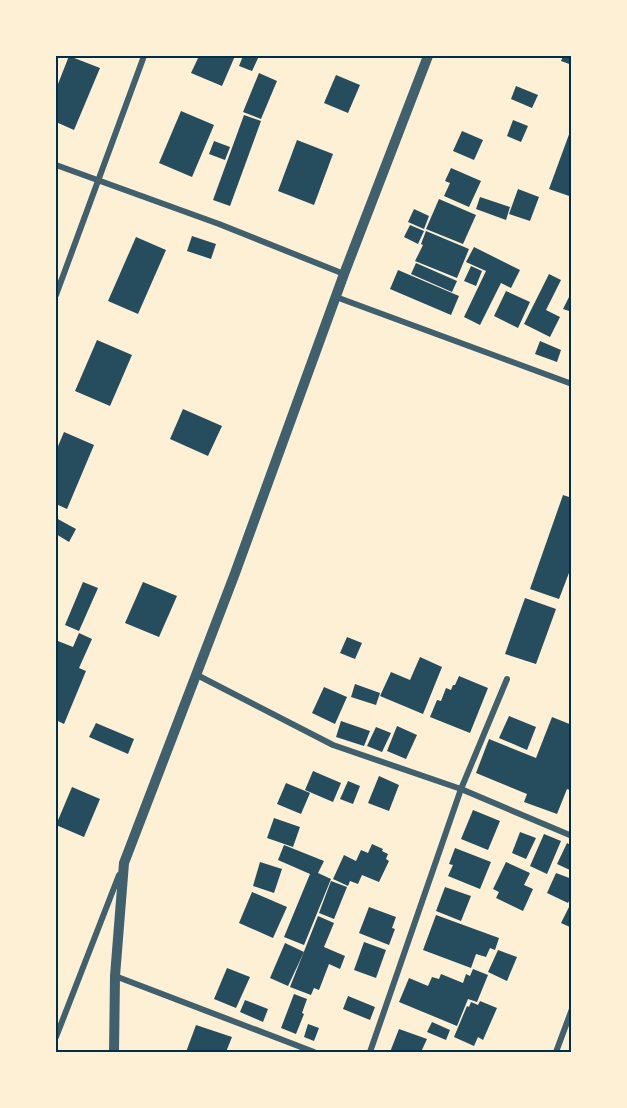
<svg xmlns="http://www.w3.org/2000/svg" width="627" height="1108" font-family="'Public Sans',sans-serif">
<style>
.building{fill:#264d5e}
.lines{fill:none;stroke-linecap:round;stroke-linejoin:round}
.minor{stroke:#3f606c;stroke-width:6}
.tertiary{stroke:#3f606c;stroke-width:10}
.neatline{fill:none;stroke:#003049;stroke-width:2}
</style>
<rect width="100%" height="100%" fill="#fdf0d5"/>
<g class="building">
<path d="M69,56L100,68L74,130L56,122V89Z"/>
<path d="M199,56H235L222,86L191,73Z"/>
<path d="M243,56H259L252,71L239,66Z"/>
<path d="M563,56H572V65L561,61Z"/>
<path d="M259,73L277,81L261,119L243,112Z"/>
<path d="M336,75L360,85L348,113L324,103Z"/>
<path d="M516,86L538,95L532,108L511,99Z"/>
<path d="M181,111L214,125L192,177L159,163Z"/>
<path d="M244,115L261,121L230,206L213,200Z"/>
<path d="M513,120L528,126L521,142L507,136Z"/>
<path d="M571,129H572V197L549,189Z"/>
<path d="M462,131L483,140L474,160L453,151Z"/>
<path d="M297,140L333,154L314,205L278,191Z"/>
<path d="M214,141L230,147L225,160L209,154Z"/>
<path d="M451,168L481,181L469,207L444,196L450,183L445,181Z"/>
<path d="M518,189L539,197L530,221L509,214Z"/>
<path d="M480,197L510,207L506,220L476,209Z"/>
<path d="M439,199L476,215L463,244L426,229Z"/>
<path d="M414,209L429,216L424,229L408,222Z"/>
<path d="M410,225L424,231L418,244L404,237Z"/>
<path d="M426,231L469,249L457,278L415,261L423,245L421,244Z"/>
<path d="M192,236L216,244L211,259L187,251Z"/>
<path d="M136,237L166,250L138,314L108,301Z"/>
<path d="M474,247L520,270L511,288L501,283L480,325L464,317L486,271L466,262Z"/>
<path d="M416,263L457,281L452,292L411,274Z"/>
<path d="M471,266L482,271L476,286L464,281Z"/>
<path d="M398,270L459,296L451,315L390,289Z"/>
<path d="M549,274L561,280L546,310L560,317L550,337L524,324Z"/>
<path d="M506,291L530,302L518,328L494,316Z"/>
<path d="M572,291V312L563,309Z"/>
<path d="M97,340L132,355L110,406L75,391Z"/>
<path d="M540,341L561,350L557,362L535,354Z"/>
<path d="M183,409L222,426L208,456L170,439Z"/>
<path d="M64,432L94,445L67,509L56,504V451Z"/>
<path d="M563,495L572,498V565L559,599L530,589Z"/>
<path d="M56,518L76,529L69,542L56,534Z"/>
<path d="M83,582L98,588L79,631L65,625Z"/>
<path d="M143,582L177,596L159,637L125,623Z"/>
<path d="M525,598L556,609L536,664L505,654Z"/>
<path d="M79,633L92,639L79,668L86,671L64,724L56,720V648L58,641L73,647Z"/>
<path d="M347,637L362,643L355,659L340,653Z"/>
<path d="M420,657L442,667L423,714L380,696L391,672L410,680Z"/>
<path d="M459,676L488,688L470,733L430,717L437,700L441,701L446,688L451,690L453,685H455Z"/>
<path d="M355,684L380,693L376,705L351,697Z"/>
<path d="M324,687L347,697L335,724L312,713Z"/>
<path d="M509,716L536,727L527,750L499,738Z"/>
<path d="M552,717L572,725V791L567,789L557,814L524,802L527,794L476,773L489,739L536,758Z"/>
<path d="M341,721L370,731L364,746L336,737Z"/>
<path d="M96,723L134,739L128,754L89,737Z"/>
<path d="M397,726L417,735L406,759L387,751Z"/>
<path d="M376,727L391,733L382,752L367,746Z"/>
<path d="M313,771L341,783L333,802L305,790Z"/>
<path d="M379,776L399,785L389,811L368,803Z"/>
<path d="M348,781L360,786L353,804L340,799Z"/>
<path d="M286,783L310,793L301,814L277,804Z"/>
<path d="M72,787L100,799L84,837L56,825Z"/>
<path d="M473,810L500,821L488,850L461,839Z"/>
<path d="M274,818L300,827L293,847L267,838Z"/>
<path d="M520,832L536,838L526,859L512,853Z"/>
<path d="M544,834L561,841L547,874L530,866Z"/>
<path d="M567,843L572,846V871L557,864Z"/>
<path d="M372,844L383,849L382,851L388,854L386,859L389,861L379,882L362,875L358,884L350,881L348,886L333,879L344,855L356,861L361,850L368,853Z"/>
<path d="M284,845L324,861L318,873L331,879L304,945L284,937L310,874L278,860Z"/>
<path d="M455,848L491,862L480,889L448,876L453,865L449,864Z"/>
<path d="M260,862L282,869L274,893L253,886Z"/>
<path d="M506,862L530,873L524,885L533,889L523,911L496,898L499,892L493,889Z"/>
<path d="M556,873L572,879V895L568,903L547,893Z"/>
<path d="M331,881L347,887L334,919L319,913Z"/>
<path d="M445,887L471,896L461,921L436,911Z"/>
<path d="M252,892L287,907L273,938L239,923Z"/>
<path d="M572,901V928L561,923Z"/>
<path d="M369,907L396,917L392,928L395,929L389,945L359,933Z"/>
<path d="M436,915L499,938L495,950L490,948L486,957L476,954L471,968L423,950Z"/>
<path d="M318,916L334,923L324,947L345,956L340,969L329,964L319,990L314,988L311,995L290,987Z"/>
<path d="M364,942L386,950L376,978L354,970Z"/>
<path d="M285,943L304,952L288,986L270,978Z"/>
<path d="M498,950L517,957L507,981L488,972Z"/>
<path d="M227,968L250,977L236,1008L214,999Z"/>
<path d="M473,969L488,975L477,1002L468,999L457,1026L399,1002L409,978L428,986L432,977L439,979L441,974L463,983L466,974L470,976Z"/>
<path d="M294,994L307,999L302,1013L304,1014L296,1034L281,1028Z"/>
<path d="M348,996L375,1007L370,1020L343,1009Z"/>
<path d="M245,1000L268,1009L263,1022L240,1012Z"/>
<path d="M480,1001L497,1008L483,1040L478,1037L474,1046L454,1037L467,1006L469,1007L471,1002L478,1005Z"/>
<path d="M432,1022L450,1030L446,1040L427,1032Z"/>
<path d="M308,1024L319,1028L314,1041L304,1037Z"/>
<path d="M196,1025L232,1037L226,1052H186Z"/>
<path d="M399,1029L427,1039L421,1052H390Z"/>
</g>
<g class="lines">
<g class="minor">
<path d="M56,165L219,224L344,274"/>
<path d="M56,295L144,56"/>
<path d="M336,297L572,384"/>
<path d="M197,675L333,745L461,789L572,836"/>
<path d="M115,976L314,1052"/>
<path d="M56,1037L119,875"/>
<path d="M370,1052L461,789L507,679"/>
<path d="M556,1052L572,1009"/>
</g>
<path class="tertiary" d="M114,1052L115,976L124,863L234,576L344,274L428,56"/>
</g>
<rect width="627" height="1108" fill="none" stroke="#fdf0d5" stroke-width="114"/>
<rect x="57" y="57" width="513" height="994" class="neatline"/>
</svg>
